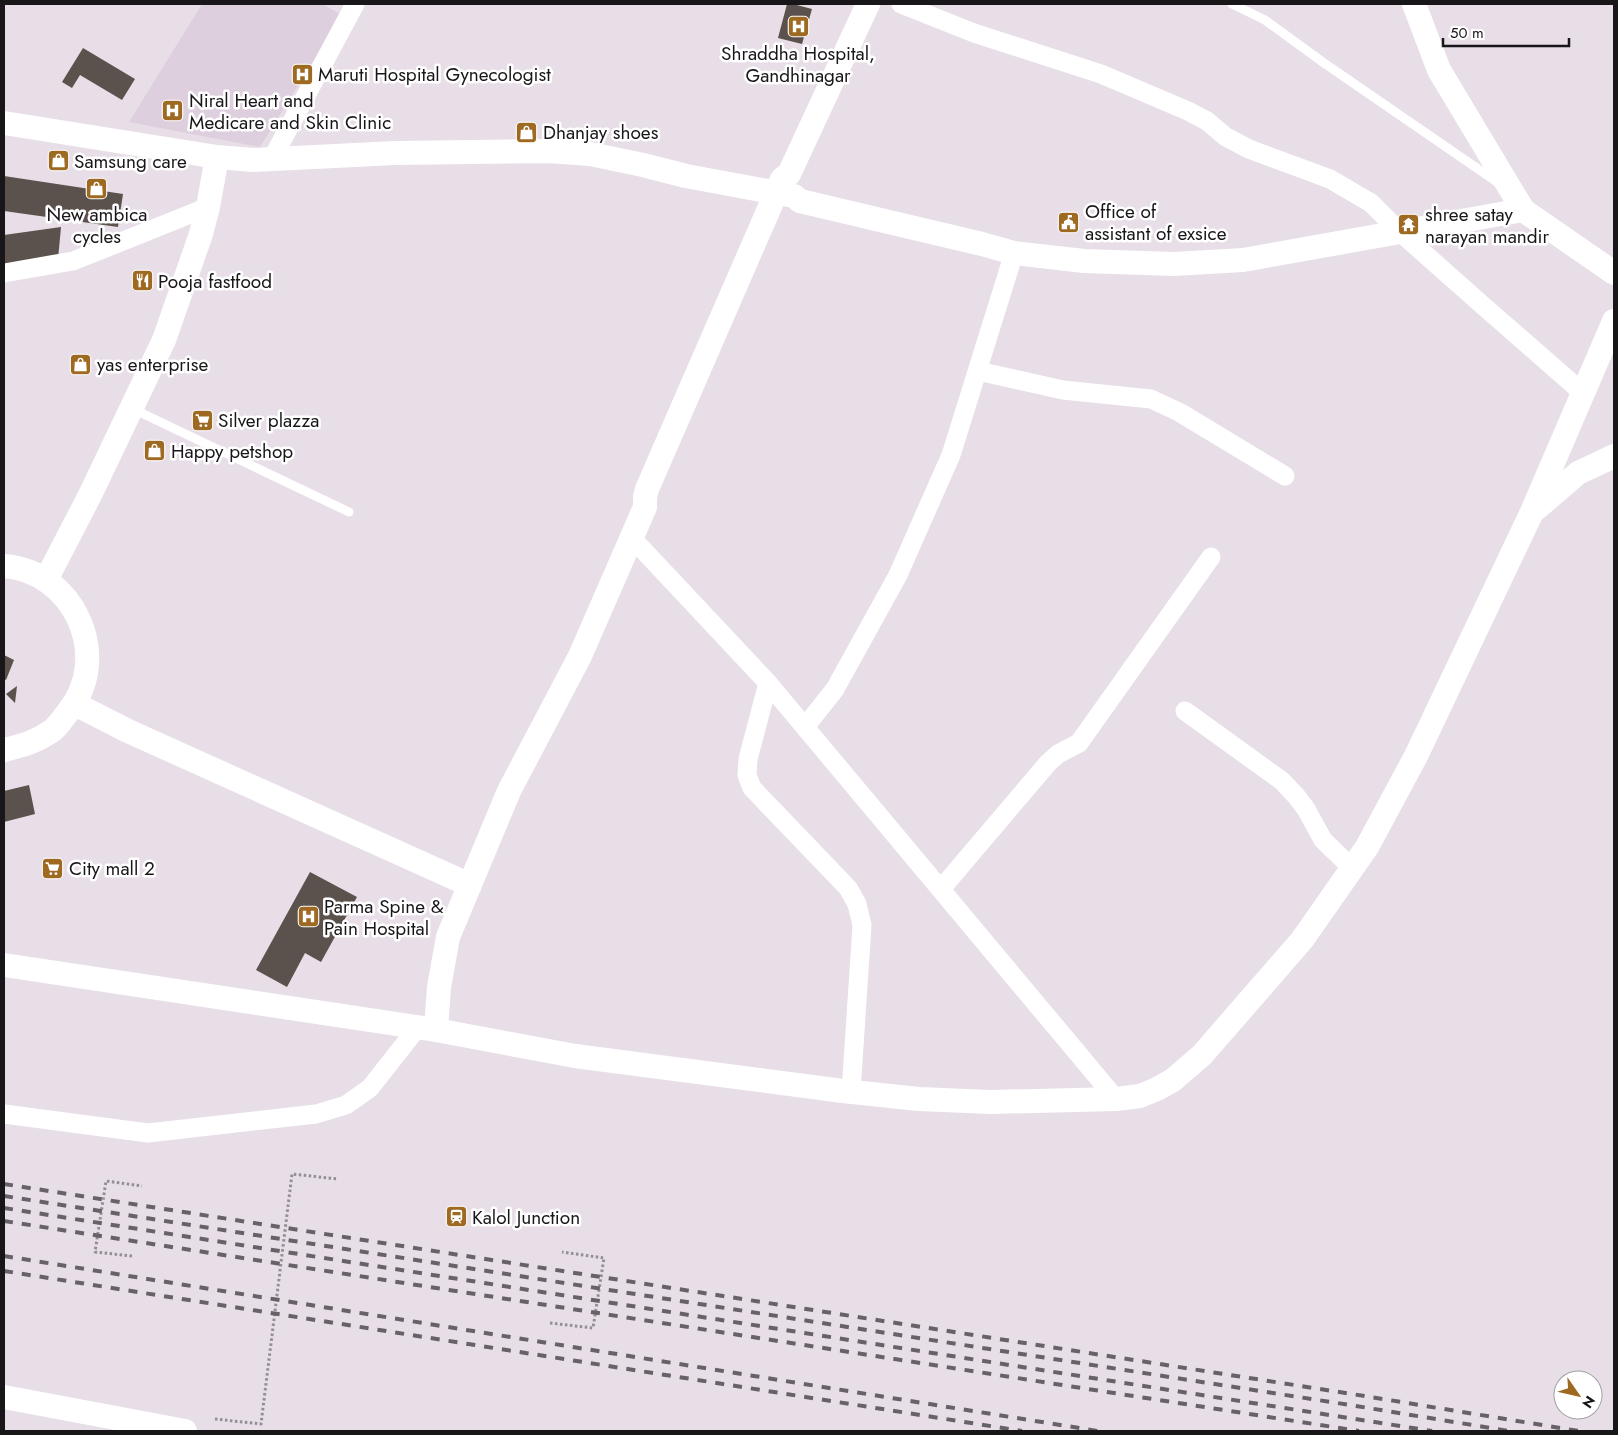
<svg xmlns="http://www.w3.org/2000/svg" width="1618" height="1435" font-family="Jost,sans-serif">
<style>
.built{fill:#decfde}
.building{fill:#5b524d}
.lines{fill:none;stroke-linecap:round;stroke-linejoin:round}
.path{stroke:#948e94;stroke-width:3;stroke-dasharray:2.5 2.5;stroke-linecap:butt}
.service{stroke:#fff;stroke-width:9}
.minor{stroke:#fff;stroke-width:19}
.tertiary{stroke:#fff;stroke-width:24}
.rail{stroke:#676267;stroke-width:4;stroke-dasharray:9 9;stroke-linecap:butt}
.labels{text-anchor:middle;dominant-baseline:central;stroke-width:5;stroke-linejoin:round;paint-order:stroke}
.poi-label{font-size:19px;fill:#191619;stroke:#fff;text-anchor:start}
</style>
<rect width="100%" height="100%" fill="#e7dee7"/>
<path class="built" d="M202,4H322L342,15L260,147L129,122Z"/>
<g class="building">
<path d="M787,4H793L812,9L802,44L778,38Z"/>
<path d="M83,48L135,79L122,100L80,75L72,88L62,82Z"/>
<path d="M4,176L123,194L118,227L4,211Z"/>
<path d="M61,227L58,259L4,267V235Z"/>
<path d="M4,655L14,660L6,680L4,679Z"/>
<path d="M17,686L15,703L6,694Z"/>
<path d="M29,785L35,814L4,822V791Z"/>
<path d="M310,872L357,897L321,962L305,953L287,987L256,970Z"/>
</g>
<g class="lines">
<g class="path">
<path d="M132,1256L95,1252L106,1181L142,1186"/>
<path d="M550,1323L593,1328L604,1258L562,1252"/>
<path d="M215,1419L261,1424L292,1174L338,1179"/>
</g>
<g class="service">
<path d="M1232,4L1265,20L1324,63L1497,182"/>
<path d="M131,408L349,512"/>
</g>
<g class="minor">
<path d="M901,4L974,33L1101,74L1188,111L1207,121L1226,137L1249,149L1330,179L1371,203L1400,232L1480,303L1583,393"/>
<path d="M272,159L355,4"/>
<path d="M4,273L73,261L208,207"/>
<path d="M978,371L1063,390L1151,399L1179,412L1285,476"/>
<path d="M631,537L768,683L1116,1099"/>
<path d="M768,683L748,759L747,775L752,788L848,888L857,904L862,925L851,1092"/>
<path d="M1185,711L1282,781L1297,797L1306,809L1323,840L1352,868"/>
<path d="M805,727L835,689L898,575L951,455L1014,253"/>
<path d="M941,889L1048,763L1058,754L1079,743L1211,557"/>
<path d="M4,1114L148,1133L316,1114L346,1105L370,1088L418,1027"/>
</g>
<g class="tertiary">
<path d="M1414,4L1439,70L1523,210"/>
<path d="M4,123L217,157L253,160L395,153L548,151L590,154L643,165L686,176L794,196L800,201L982,244L1014,253L1084,261L1174,264L1243,260L1523,210L1614,273"/>
<path d="M1536,509L1578,473L1614,456"/>
<path d="M4,566C74,571 113,657 68,712C63,718 59,725 53,730C36,742 24,745 4,750"/>
<path d="M46,580L90,495L164,340L201,234L208,207L217,157"/>
<path d="M75,704L128,731L470,885"/>
<path d="M4,965L436,1030L575,1056L843,1091L919,1099L991,1102L1116,1099L1140,1096L1157,1089L1173,1080L1202,1055L1302,940L1367,847L1416,756L1531,514L1614,321"/>
<path d="M436,1030L439,987L448,937L509,791L580,656L645,507V497L647,489L782,179L789,174L868,4"/>
<path d="M4,1397L185,1431"/>
</g>
<g class="rail">
<path d="M4,1184L1352,1394L1579,1431"/>
<path d="M4,1196L1350,1405L1509,1431"/>
<path d="M4,1208L1432,1431"/>
<path d="M4,1221L1359,1431"/>
<path d="M4,1256L1098,1431"/>
<path d="M4,1271L1022,1431"/>
</g>
</g>
<defs>
<symbol id="hospital-square" viewBox="-11 -11 22 22"><rect x="-9" y="-9" width="18" height="18" rx="4" fill="#9e6921" stroke="#fff"/><path d="M-5-5h3v3.5h4V-5h3V5h-3V1.5h-4V5h-3Z" fill="#fff"/></symbol>
<symbol id="shop-square" viewBox="-11 -11 22 22"><rect x="-9" y="-9" width="18" height="18" rx="4" fill="#9e6921" stroke="#fff"/><path d="M-5-2.5h2.3a2.7 3.5 0 0 1 5.4 0H5L5.5 6h-11ZM-1.5-2.5h3a1.5 2.3 0 0 0-3 0Z" fill="#fff"/></symbol>
<symbol id="civic-square" viewBox="-11 -11 22 22"><rect x="-9" y="-9" width="18" height="18" rx="4" fill="#9e6921" stroke="#fff"/><path d="M-.6-6.5H3V-4.5H.6V-3L4-1V1h2V6H-6V1h2V-1L-.6-3ZM-1.2 2.5V6h2.4V2.5Z" fill="#fff"/></symbol>
<symbol id="temple-square" viewBox="-11 -11 22 22"><rect x="-9" y="-9" width="18" height="18" rx="4" fill="#9e6921" stroke="#fff"/><path d="M0-6L5-2H3V0L6.5 2.5H4V6H1.5V3h-3V6H-4V2.5H-6.5L-3 0V-2H-5Z" fill="#fff"/></symbol>
<symbol id="restaurant-square" viewBox="-11 -11 22 22"><rect x="-9" y="-9" width="18" height="18" rx="4" fill="#9e6921" stroke="#fff"/><path d="M-5-6h1v4h1v-4h1v4h1v-4h1v5L-1.5 .5V6h-2V.5L-5-1ZM5-6V6H3V1.5H1.5Q1.5-4 5-6Z" fill="#fff"/></symbol>
<symbol id="supermarket-square" viewBox="-11 -11 22 22"><rect x="-9" y="-9" width="18" height="18" rx="4" fill="#9e6921" stroke="#fff"/><path d="M-6-5.5h2.5l.6 2H6L4.5 2H-2.5L-4.4-4H-6ZM-1.5 3.2a1.3 1.3 0 1 0 .1 0ZM3 3.2a1.3 1.3 0 1 0 .1 0Z" fill="#fff"/></symbol>
<symbol id="station-square" viewBox="-11 -11 22 22"><rect x="-9" y="-9" width="18" height="18" rx="4" fill="#9e6921" stroke="#fff"/><path d="M-3-6H3Q5-6 5-4V2Q5 4 3 4L4.5 6H3L1.5 4h-3L-3 6H-4.5L-3 4Q-5 4-5 2V-4Q-5-6-3-6ZM-3.5-4v3h7v-3ZM-3.5 1v1.5H-2V1ZM2 1v1.5H3.5V1Z" fill="#fff"/></symbol>
</defs>
<g fill-rule="evenodd">
<use href="#hospital-square" x="786" y="14" width="25" height="25"/>
<use href="#hospital-square" x="290" y="62" width="25" height="25"/>
<use href="#hospital-square" x="160" y="98" width="25" height="25"/>
<use href="#shop-square" x="514" y="120" width="25" height="25"/>
<use href="#shop-square" x="46" y="148" width="25" height="25"/>
<use href="#shop-square" x="84" y="176" width="25" height="25"/>
<use href="#civic-square" x="1056" y="210" width="25" height="25"/>
<use href="#temple-square" x="1396" y="212" width="25" height="25"/>
<use href="#restaurant-square" x="130" y="268" width="25" height="25"/>
<use href="#shop-square" x="68" y="352" width="25" height="25"/>
<use href="#supermarket-square" x="190" y="408" width="25" height="25"/>
<use href="#shop-square" x="142" y="438" width="25" height="25"/>
<use href="#supermarket-square" x="40" y="856" width="25" height="25"/>
<use href="#hospital-square" x="296" y="904" width="25" height="25"/>
<use href="#station-square" x="444" y="1204" width="25" height="25"/>
</g>
<g class="labels">
<g class="poi-label">
<text x="798" y="53" text-anchor="middle">Shraddha Hospital,<tspan x="798" dy="22">Gandhinagar</tspan></text>
<text x="318" y="74">Maruti Hospital Gynecologist</text>
<text x="189" y="100">Niral Heart and<tspan x="189" dy="22">Medicare and Skin Clinic</tspan></text>
<text x="543" y="132">Dhanjay shoes</text>
<text x="74" y="161">Samsung care</text>
<text x="1085" y="211">Office of<tspan x="1085" dy="22">assistant of exsice</tspan></text>
<text x="97" y="214" text-anchor="middle">New ambica<tspan x="97" dy="22">cycles</tspan></text>
<text x="1425" y="214">shree satay<tspan x="1425" dy="22">narayan mandir</tspan></text>
<text x="158" y="281">Pooja fastfood</text>
<text x="97" y="364">yas enterprise</text>
<text x="218" y="420">Silver plazza</text>
<text x="171" y="451">Happy petshop</text>
<text x="69" y="868">City mall 2</text>
<text x="324" y="906">Parma Spine &amp;<tspan x="324" dy="22">Pain Hospital</tspan></text>
<text x="472" y="1217">Kalol Junction</text>
</g>
</g>
<rect width="1618" height="1435" fill="none" stroke="#191619" stroke-width="10"/>
<g transform="translate(1578 1395) rotate(124)"><circle r="24" fill="#ffffff" stroke="#a3a2a3"/>
<path d="M0-4L9 19L0 12L-9 19Z" fill="#9e6921"/>
<text y="-8" font-size="14" font-weight="bold" text-anchor="middle" fill="#191619">N</text>
</g>
<path d="M1443 38v8h126v-8" fill="none" stroke="#191619" stroke-width="2.5"/>
<text x="1450" y="38" font-size="15" fill="#191619" stroke="#ffffff" stroke-width="4" paint-order="stroke">50 m</text>
</svg>
